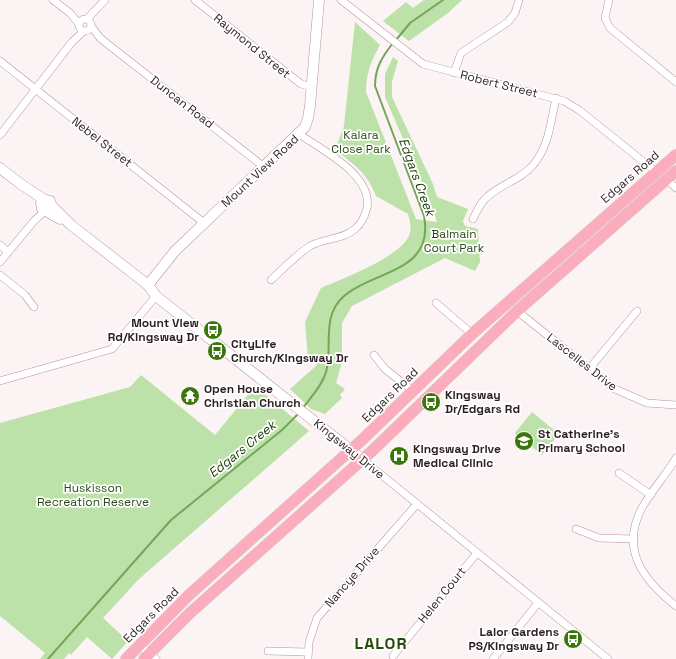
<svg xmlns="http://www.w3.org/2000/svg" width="676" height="659" font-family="'Space Grotesk',sans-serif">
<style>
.green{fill:#bce2a9}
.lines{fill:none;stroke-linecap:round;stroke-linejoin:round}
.stream{stroke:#74a658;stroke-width:2}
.street-casing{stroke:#b9949a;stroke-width:8}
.secondary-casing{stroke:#b9949a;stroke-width:11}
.primary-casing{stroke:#d5d2d3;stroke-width:12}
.street{stroke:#fff;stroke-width:7}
.secondary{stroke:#fff;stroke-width:10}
.primary{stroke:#fbadbd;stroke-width:11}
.labels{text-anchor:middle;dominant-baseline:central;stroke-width:3.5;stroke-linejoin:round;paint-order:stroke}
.street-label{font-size:12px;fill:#2d1f21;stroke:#fff}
.park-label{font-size:12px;fill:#284912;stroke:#fff}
.poi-label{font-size:12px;font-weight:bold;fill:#2d1f21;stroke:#fff;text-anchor:start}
.water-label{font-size:13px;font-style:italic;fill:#1f4007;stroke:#fff}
.district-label{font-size:16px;font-weight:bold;letter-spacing:1px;fill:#264b0b;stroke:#fff}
</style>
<rect width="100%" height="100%" fill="#fbf3f4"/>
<g class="green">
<path d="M424,0H462L448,13L409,41L383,21L406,2L413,8Z"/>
<path d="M355,22L380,45C371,61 366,74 366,92L416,219L437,222L430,201L385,97V74L393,57L398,61L392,82V97L433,184L437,197L468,209L463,221L465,226L478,229L480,262L475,271L445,258L352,306L342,323V362L336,383L345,389L340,395L342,398L325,414L311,409L290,389L317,365L308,359L305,322L321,288C344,278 398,258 409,236C412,229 410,221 408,214L376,196C368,174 354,164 335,150L344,126Z"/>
<path d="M141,375L215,435L255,386L309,431L139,579L103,618L128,641L112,659L87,637L71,655L69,653L64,659H40L45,653L0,616V423L130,387Z"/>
<path d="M532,412L559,434L542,455L515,433Z"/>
</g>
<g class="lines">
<g class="stream">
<path d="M396,40L410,23L443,0"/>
<path d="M303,408C311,397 322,386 326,372C333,347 321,317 343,297C373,270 435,273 424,216L375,86C375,68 382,57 393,43"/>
<path d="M48,659L171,520L282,430L299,413"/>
</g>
<defs>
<g id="street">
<path d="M53,0L70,13L79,24"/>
<path d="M195,0L301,84L312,87"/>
<path d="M341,0L423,64L564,101L579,110L655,171"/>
<path d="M609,0L605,18L610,28L676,82"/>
<circle cx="85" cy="25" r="6"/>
<path d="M87,19L105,0"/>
<path d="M91,26L100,38L264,167"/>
<path d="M0,61L204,223"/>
<path d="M454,73L461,53L508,22L515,13L519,0"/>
<path d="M0,135L72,42L84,31"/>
<path d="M666,179L676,188"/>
<path d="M473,219C476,213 479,206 484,200C497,185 520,181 533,165C549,147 551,120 556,98"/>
<path d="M0,245L8,252"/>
<path d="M0,262L34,221L45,211"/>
<path d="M0,275L25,295L34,307"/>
<path d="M271,280C283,269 296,255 310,246C324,238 342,240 355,229C361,224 365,216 367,208C373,175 322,150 299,134"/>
<path d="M436,303L472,334"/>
<path d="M517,311L615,389L647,403L676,405"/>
<path d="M374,355L385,369L413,391"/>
<path d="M589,369L637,311"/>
<path d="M0,381L112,349L156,296"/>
<path d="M676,458C666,475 653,489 643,506C619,549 643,580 676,606"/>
<path d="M362,459L608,659"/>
<path d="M619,473L651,495"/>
<path d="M576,529L599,538L634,539"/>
<path d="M139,645L156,659"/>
<path d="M268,651L308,652"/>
<path d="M393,656L477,553"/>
<path d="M308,659L309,642L317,618L417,504"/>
<path d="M493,659L538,603"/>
</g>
<g id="secondary">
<path d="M0,168L22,185L45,200"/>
<path d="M51,205L71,225L148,285L156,296L362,459"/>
<path d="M46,211L50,209L51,205L50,201L45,200L41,203L42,209L60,219"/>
<path d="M148,285L175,251L305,127L308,118L310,106L319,0"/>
</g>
<g id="primary">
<path d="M126,659L189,595L363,439L472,334L676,155"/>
<path d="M144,659L190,613L373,450L517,311L676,171"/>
</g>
</defs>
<use href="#street" class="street-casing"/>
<use href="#secondary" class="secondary-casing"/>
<use href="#primary" class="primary-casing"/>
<use href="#street" class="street"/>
<use href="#secondary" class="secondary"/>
<use href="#primary" class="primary"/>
</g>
<defs>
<symbol id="bus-disc" viewBox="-11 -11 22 22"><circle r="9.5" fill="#3b760a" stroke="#fff"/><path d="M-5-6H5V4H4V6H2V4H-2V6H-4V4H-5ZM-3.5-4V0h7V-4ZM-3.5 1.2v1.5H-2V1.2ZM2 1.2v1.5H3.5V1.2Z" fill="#fff"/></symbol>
<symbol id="temple-disc" viewBox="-11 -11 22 22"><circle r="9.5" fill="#3b760a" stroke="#fff"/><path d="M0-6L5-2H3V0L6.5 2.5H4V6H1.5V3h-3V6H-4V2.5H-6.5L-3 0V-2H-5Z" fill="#fff"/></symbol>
<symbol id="school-disc" viewBox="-11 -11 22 22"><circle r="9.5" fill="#3b760a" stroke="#fff"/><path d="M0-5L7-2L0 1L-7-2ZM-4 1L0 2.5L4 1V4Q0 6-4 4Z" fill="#fff"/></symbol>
<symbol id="hospital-disc" viewBox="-11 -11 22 22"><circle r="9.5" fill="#3b760a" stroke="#fff"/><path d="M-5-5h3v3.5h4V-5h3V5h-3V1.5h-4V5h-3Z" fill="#fff"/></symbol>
</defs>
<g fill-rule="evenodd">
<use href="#bus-disc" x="202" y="319" width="22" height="22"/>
<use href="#bus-disc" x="206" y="340" width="22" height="22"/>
<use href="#temple-disc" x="179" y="385" width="22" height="22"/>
<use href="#bus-disc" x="420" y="391" width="22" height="22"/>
<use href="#school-disc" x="513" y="430" width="22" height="22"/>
<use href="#hospital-disc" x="388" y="445" width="22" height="22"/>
<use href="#bus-disc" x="562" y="628" width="22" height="22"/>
</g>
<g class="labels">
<g class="street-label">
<text transform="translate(252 46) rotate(39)">Raymond Street</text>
<text transform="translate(499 84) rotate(14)">Robert Street</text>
<text transform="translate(182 102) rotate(38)">Duncan Road</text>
<text transform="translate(102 142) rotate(38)">Nebel Street</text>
<text transform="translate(260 171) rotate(-43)">Mount View Road</text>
<text transform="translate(630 177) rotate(-41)">Edgars Road</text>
<text transform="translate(582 362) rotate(38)">Lascelles Drive</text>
<text transform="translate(390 395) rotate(-44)">Edgars Road</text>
<text transform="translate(349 449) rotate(39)">Kingsway Drive</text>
<text transform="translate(352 577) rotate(-49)">Nancye Drive</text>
<text transform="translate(442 595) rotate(-51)">Helen Court</text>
<text transform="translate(151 615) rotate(-45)">Edgars Road</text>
</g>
<g class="park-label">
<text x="361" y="135">Kalara<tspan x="361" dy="14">Close Park</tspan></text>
<text x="454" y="234">Balmain<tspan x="454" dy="14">Court Park</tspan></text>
<text x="93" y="488">Huskisson<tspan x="93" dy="14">Recreation Reserve</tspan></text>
</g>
<g class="poi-label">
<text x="199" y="323" text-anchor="end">Mount View<tspan x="199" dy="14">Rd/Kingsway Dr</tspan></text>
<text x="231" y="344">CityLife<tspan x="231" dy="14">Church/Kingsway Dr</tspan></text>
<text x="204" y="389">Open House<tspan x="204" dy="14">Christian Church</tspan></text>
<text x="445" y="395">Kingsway<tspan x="445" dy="14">Dr/Edgars Rd</tspan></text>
<text x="538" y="434">St Catherine's<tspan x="538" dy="14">Primary School</tspan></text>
<text x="413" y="449">Kingsway Drive<tspan x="413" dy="14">Medical Clinic</tspan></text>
<text x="559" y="632" text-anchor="end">Lalor Gardens<tspan x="559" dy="14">PS/Kingsway Dr</tspan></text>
</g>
<g class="water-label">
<text transform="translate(417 177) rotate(70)">Edgars Creek</text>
<text transform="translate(242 449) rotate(-39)">Edgars Creek</text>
</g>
<g class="district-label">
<text x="381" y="643">LALOR</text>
</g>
</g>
</svg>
